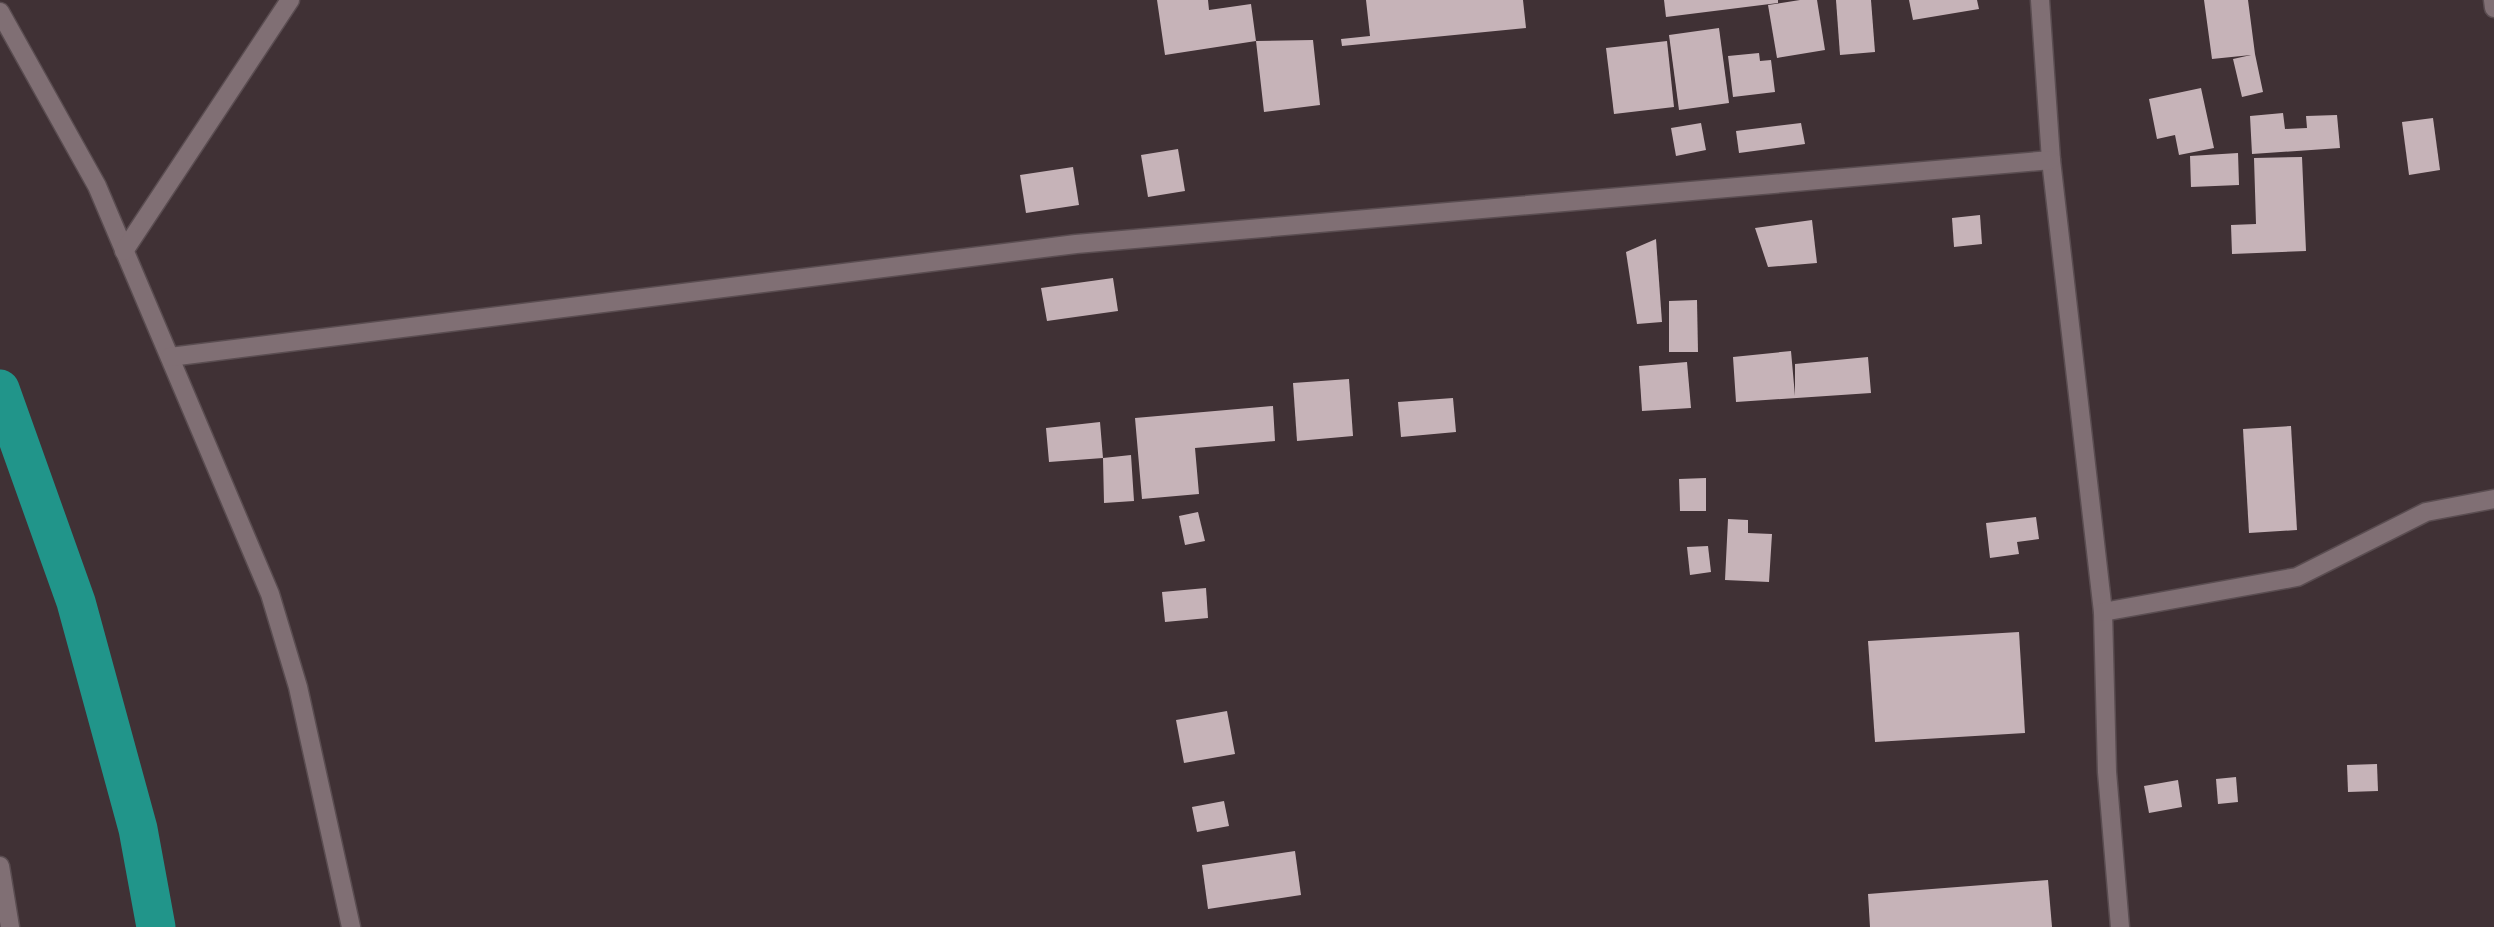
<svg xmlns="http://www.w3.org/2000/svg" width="2494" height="927" font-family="'Roboto Condensed',sans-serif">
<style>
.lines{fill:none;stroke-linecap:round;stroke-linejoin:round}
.canal{stroke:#21958a;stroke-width:39}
.building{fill:#c6b3b8}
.minor-casing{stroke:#5a4d51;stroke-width:21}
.minor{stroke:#806f74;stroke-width:18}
</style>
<rect width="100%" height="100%" fill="#403135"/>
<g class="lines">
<path class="canal" d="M0,389L76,602L138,829L156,927"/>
</g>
<g class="building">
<path d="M1157,0H1208L1209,10L1251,4L1256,41L1313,40L1320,105L1264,112L1256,41L1165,55Z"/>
<path d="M1366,0H1523L1526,28L1342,46L1341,39L1370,36Z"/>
<path d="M1664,0H1778V3L1666,17Z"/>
<path d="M1800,0H1817L1825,50L1777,58L1768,5Z"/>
<path d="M1836,0H1871L1875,52L1840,55Z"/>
<path d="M1909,0H1977L1979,9L1913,20Z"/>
<path d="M2204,0H2248L2255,54L2263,92L2242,97L2233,59L2251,55L2212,59Z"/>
<path d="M1719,28L1729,103L1679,110L1669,35Z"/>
<path d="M1667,41L1674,107L1614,114L1606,48Z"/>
<path d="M1759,53L1760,61L1771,60L1775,92L1733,97L1728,56Z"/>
<path d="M2201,88L2214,148L2179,155L2175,135L2157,139L2149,99Z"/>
<path d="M2283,113L2285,129L2307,128L2306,116L2337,115L2340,148L2252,154L2250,116Z"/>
<path d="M2433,118L2440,170L2409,175L2402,122Z"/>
<path d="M1701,123L1706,150L1676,156L1671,128Z"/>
<path d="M1801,123L1805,144L1739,153L1736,131Z"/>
<path d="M1178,149L1185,191L1148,197L1141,155Z"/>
<path d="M2238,153L2239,185L2191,187L2190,156Z"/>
<path d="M2302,157L2306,251L2232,254L2231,225L2256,224L2254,158Z"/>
<path d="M1073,167L1079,205L1026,213L1020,175Z"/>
<path d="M1980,215L1982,244L1954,247L1952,218Z"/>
<path d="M1812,220L1817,263L1768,267L1755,228Z"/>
<path d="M1656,239L1662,322L1637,324L1626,252Z"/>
<path d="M1113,278L1118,311L1047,321L1041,288Z"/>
<path d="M1697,300L1698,352H1669V301Z"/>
<path d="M1791,351L1795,396V364L1868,357L1871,393L1736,402L1733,357Z"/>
<path d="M1687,362L1691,408L1642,411L1639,366Z"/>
<path d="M1349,379L1353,436L1297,441L1293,383Z"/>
<path d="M1453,398L1456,432L1401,437L1398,402Z"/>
<path d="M1273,406L1275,441L1195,448L1199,494L1142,499L1135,418Z"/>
<path d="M1100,422L1103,458L1131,455L1134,501L1104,503L1103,458L1049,462L1046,428Z"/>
<path d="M2291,426L2297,530L2249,533L2243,429Z"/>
<path d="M1706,478V511H1680L1679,479Z"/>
<path d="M1198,512L1205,541L1185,545L1179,516Z"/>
<path d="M2036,517L2039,539L2017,542L2019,554L1990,558L1986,523Z"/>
<path d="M1728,519L1748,520V533L1772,534L1769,582L1725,580Z"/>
<path d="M1708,546L1711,572L1690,575L1687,547Z"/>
<path d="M1206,588L1208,618L1165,622L1162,592Z"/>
<path d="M2019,632L2025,733L1875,742L1868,641Z"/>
<path d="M1227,711L1235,754L1184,763L1176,720Z"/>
<path d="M2377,764L2378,791L2348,792L2347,765Z"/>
<path d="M2236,777L2238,802L2218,804L2216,779Z"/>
<path d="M2178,780L2182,807L2149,813L2144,786Z"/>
<path d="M1224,801L1229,826L1197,832L1192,807Z"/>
<path d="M1295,851L1301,895L1208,909L1202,865Z"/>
<path d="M2048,880L2052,927H1870L1868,894Z"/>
</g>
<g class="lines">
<defs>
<g id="minor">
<path d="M2040,0L2051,160L2103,612L2107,772L2120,927"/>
<path d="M2493,0L2494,8"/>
<path d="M0,12L97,186L270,594L298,687L351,927"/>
<path d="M124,251L290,0"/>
<path d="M170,357L1076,244L2051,160"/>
<path d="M2103,612L2297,577L2426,512L2494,499"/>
<path d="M0,866L10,927"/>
</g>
</defs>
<use href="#minor" class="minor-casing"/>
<use href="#minor" class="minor"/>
</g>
</svg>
